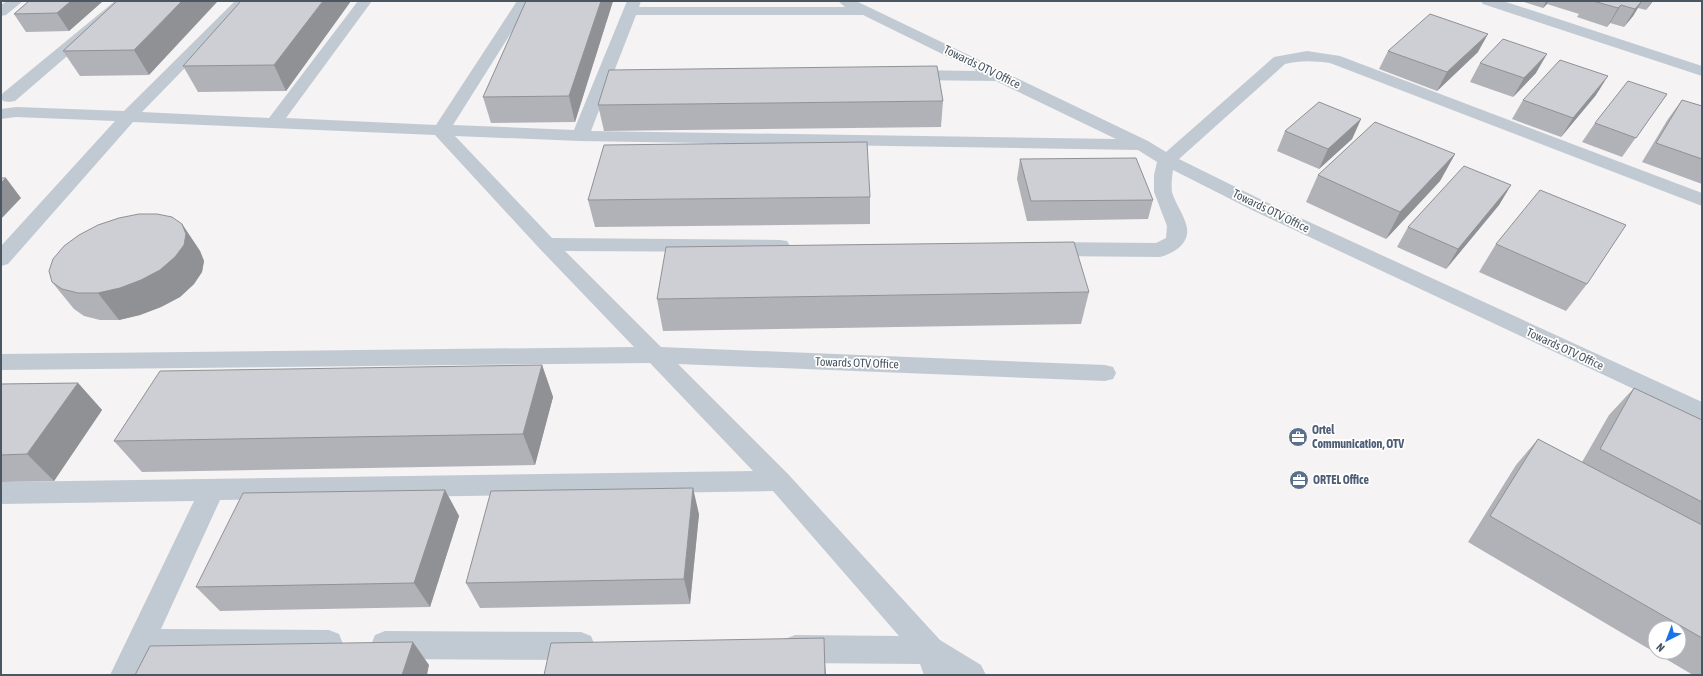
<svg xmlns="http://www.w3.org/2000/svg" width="1703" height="676" font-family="'Asap Condensed',sans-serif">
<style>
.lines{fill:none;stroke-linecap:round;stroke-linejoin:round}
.minor{fill:#c1cad2;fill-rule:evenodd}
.wall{fill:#b0b2b7;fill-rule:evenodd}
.shaded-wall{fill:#909195}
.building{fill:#cdcfd5;stroke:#909195}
.labels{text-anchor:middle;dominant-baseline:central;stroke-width:3.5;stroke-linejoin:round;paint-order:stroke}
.street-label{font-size:12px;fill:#4a5661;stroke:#fff}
.service-label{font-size:12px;font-weight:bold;fill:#4e5e75;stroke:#fff;text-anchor:start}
</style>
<rect width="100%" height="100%" fill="#f5f3f3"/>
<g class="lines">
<g class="minor">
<path d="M7,1H23L6,15L1,16V5Z"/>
<path d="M115,1H131L15,101L9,102L3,101L1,97L3,93Z"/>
<path d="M235,1H250L142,112L269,118L358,1H372L286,118L436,125L517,1H531L453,125L574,130L627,1H641L639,7H845L838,1H856L1148,141L1166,152L1274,57L1307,51L1340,56L1702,193V206L1330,63C1315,61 1301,60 1285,64L1179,159L1268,203L1702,402V421L1254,211L1173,170C1172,177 1171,186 1172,192C1175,203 1183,213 1186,224C1192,242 1175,253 1160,257L1047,256L1040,254L1037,249L1040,244L1047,242L1156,243L1166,238L1167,226L1154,192V175L1157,162L1138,150L580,141L455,136L552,238L780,240L787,241L790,246L787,251L780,252L565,251L661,347L1105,365L1113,367L1116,373L1113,379L1105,381L678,364L788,474L940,640L981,665L986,675H924L920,664L795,663L785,659L781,649L785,639L795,635L899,636L773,491L220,500L161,629L329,630L339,634L343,644L339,654L329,658L149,656L140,675H110L194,501L1,504V482L753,471L650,363L1,370V354L634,347L540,249L435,135L133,122L8,264L1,266V246L115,121L16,117L1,119V109L16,107L124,111ZM636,15H863L977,71L908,70L902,72L900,75L902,78L908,80L996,81L1116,139L591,131Z"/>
<path d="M1481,1H1503L1702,66V76L1483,4Z"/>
<path d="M385,631L581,632L591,636L595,646L591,656L581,660L385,659L375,655L371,645L375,635Z"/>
</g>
</g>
<g class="wall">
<path d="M29,1H103L69,31L26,32L14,14Z"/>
<path d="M117,1L149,75L80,76L63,51Z"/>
<path d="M351,1L286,91L198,92L183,66Z"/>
<path d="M526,1H613L575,122L491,123L483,97Z"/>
<path d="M1521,1H1653L1646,10L1638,8L1633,16L1624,27L1610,23L1607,27L1577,17L1579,14L1547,4L1543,8Z"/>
<path d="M1388,51L1478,52L1437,91L1379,69Z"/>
<path d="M1480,63L1536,73L1513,97L1470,82Z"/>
<path d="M1667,94L1622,157L1582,142L1595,123Z"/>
<path d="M1596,95L1561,137L1512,119L1523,100Z"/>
<path d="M1682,100L1702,106V184L1642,162L1668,119Z"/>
<path d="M943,101L941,127L604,131L598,105Z"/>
<path d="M1361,119L1352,139L1319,169L1277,151L1285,131Z"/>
<path d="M1455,154L1440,181L1386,239L1306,202L1318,175Z"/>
<path d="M1020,159L1153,200L1148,219L1027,221L1017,179Z"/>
<path d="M1511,185L1499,205L1446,269L1397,247L1408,227Z"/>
<path d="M870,197V224L595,227L588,200Z"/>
<path d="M182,224L200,251L204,261L202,272L194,284L180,297L161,307L140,315L119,320H100L84,316L74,309L52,282Z"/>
<path d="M1496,244L1587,284L1566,311L1479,272Z"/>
<path d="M1089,292L1081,324L663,331L657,299Z"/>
<path d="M542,365L553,397L535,465L142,472L114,441Z"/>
<path d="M78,383L102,410L54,481L1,482V384Z"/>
<path d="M1634,388L1702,420V675H1693L1468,542L1516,465L1538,439L1582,462L1609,415ZM1655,628H1679V652H1655Z"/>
<path d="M445,490L459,516L430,607L220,611L196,587Z"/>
<path d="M699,514L690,604L480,608L466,583Z"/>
</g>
<g class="shaded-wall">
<path d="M71,1H103L69,31L57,13Z"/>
<path d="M182,1H218L149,75L134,50Z"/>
<path d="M323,1H351L286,91L274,65Z"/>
<path d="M601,1H613L575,122L569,96Z"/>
<path d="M1546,1H1549L1547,4L1543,8Z"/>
<path d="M1642,1L1633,16L1624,27L1635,9Z"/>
<path d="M1652,1H1653L1646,10Z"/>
<path d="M1621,5L1610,23L1607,27L1618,8Z"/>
<path d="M1488,34L1478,52L1437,91L1447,72Z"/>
<path d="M1547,54L1536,73L1513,97L1524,78Z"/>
<path d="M1608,76L1596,95L1561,137L1573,118Z"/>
<path d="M1361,119L1352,139L1319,169L1328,149Z"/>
<path d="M1455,154L1440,181L1386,239L1400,212Z"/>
<path d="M6,178L21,198L1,219V183Z"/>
<path d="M1511,185L1499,205L1446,269L1458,249Z"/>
<path d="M182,224L200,251L204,261L202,272L194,284L180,297L161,307L140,315L119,320L98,293Z"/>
<path d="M542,365L553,397L535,465L523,434Z"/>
<path d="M78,383L102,410L54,481L27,454Z"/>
<path d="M693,488L699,514L690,604L684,579Z"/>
<path d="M445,490L459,516L430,607L414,583Z"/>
<path d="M824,638L825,662L826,675H825Z"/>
<path d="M413,642L429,665L427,675H402Z"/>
</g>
<g class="building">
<path d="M29,1H71L57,13L14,14Z"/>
<path d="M117,1H182L134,50L63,51Z"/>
<path d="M241,1H323L274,65L183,66Z"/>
<path d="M526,1H601L569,96L483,97Z"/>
<path d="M1593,1H1642L1635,9L1621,5L1618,8Z"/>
<path d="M1430,14L1488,34L1447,72L1388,51Z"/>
<path d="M1503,39L1547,54L1524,78L1480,63Z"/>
<path d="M1560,60L1608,76L1573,118L1523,100Z"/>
<path d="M937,66L943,101L598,105L609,70Z"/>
<path d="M1628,81L1667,94L1636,138L1595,123Z"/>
<path d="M1682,100L1702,106V159L1656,143Z"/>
<path d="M1319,102L1361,119L1328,149L1285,131Z"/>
<path d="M1375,122L1455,154L1400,212L1318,175Z"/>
<path d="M867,142L870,197L588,200L604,145Z"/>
<path d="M1136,158L1153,200L1031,201L1020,159Z"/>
<path d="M1464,166L1511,185L1458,249L1408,227Z"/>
<path d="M1,178H6L1,183Z"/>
<path d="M1540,190L1626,225L1587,284L1496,244Z"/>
<path d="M139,214H157L172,217L182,224L186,234L184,245L175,257L160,270L141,280L120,288L98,293H78L62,289L52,282L49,271L53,259L64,246L79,235L98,225L119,218Z"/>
<path d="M1074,242L1089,292L657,299L666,247Z"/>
<path d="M542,365L523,434L114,441L160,371Z"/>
<path d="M78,383L27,454L1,455V384Z"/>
<path d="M1634,388L1702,420V502L1600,449Z"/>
<path d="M1538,439L1702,525V638L1490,516Z"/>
<path d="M693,488L684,579L466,583L491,491Z"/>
<path d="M445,490L414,583L196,587L243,493Z"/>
<path d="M824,638L825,675H544L551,643Z"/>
<path d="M413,642L402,675H135L150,646Z"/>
</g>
<defs>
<symbol id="office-disc" viewBox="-11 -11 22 22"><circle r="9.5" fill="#5c6f8a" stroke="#fff"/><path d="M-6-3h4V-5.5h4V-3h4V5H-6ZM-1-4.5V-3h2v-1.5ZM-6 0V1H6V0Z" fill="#fff"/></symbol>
</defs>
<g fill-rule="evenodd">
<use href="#office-disc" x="1287" y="426" width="22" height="22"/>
<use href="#office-disc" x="1288" y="469" width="22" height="22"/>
</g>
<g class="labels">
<g class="street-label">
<text transform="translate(982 67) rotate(26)">Towards OTV Office</text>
<text transform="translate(1271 211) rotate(26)">Towards OTV Office</text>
<text transform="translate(1565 349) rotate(25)">Towards OTV Office</text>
<text transform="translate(857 363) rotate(2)">Towards OTV Office</text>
</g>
<g class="service-label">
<text x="1312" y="430">Ortel<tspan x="1312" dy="14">Communication, OTV</tspan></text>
<text x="1313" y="480">ORTEL Office</text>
</g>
</g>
<rect width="1703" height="676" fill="none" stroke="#4a5661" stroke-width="4"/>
<g transform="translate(1667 640) rotate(222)"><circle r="19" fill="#ffffff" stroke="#b7bbc0"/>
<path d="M0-3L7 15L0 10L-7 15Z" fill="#1a73e8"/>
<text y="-6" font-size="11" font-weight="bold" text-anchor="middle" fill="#4a5661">N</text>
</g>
</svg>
